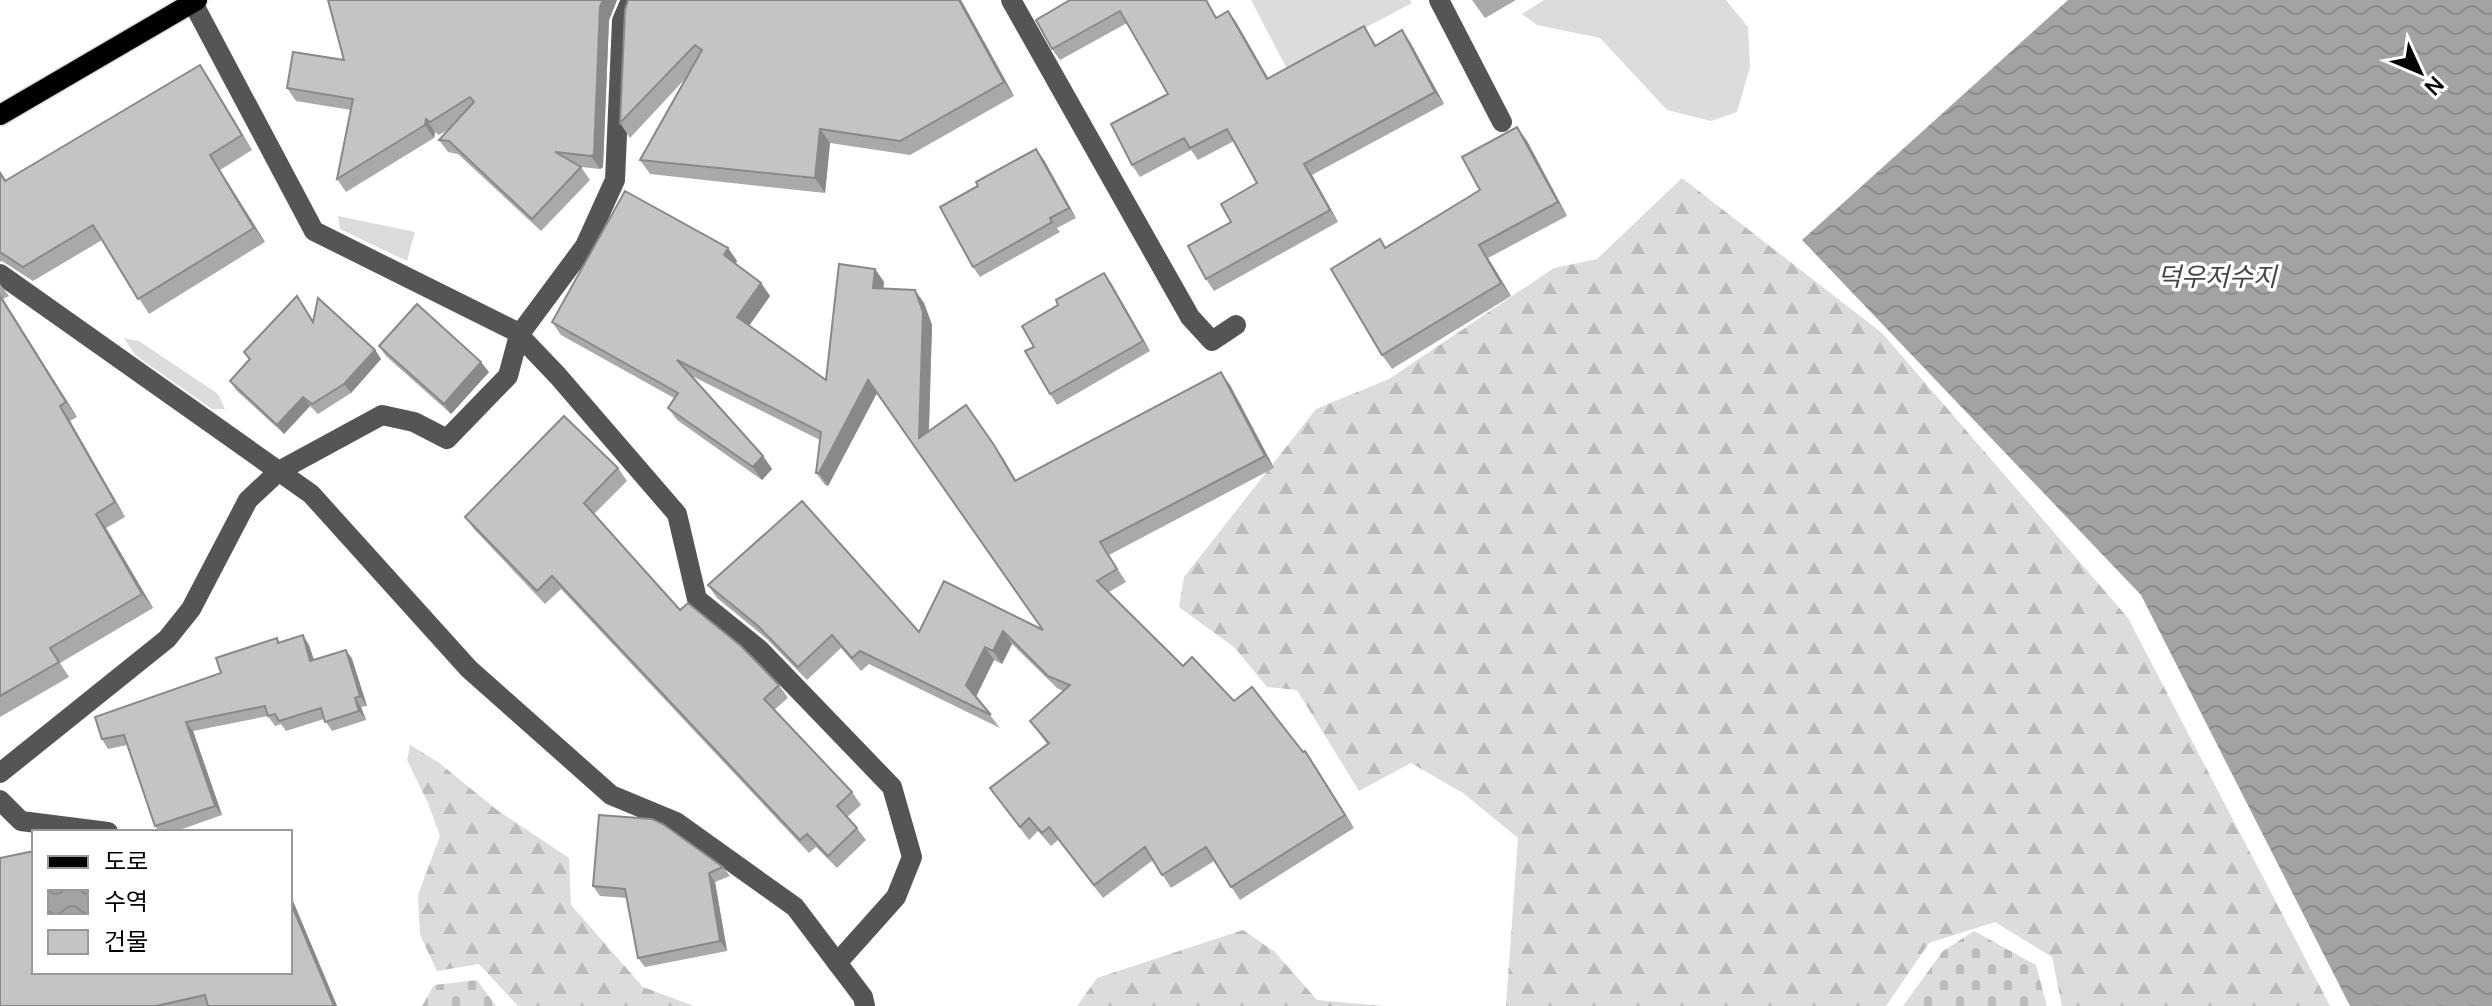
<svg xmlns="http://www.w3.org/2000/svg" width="2492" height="1006" font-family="Manrope,'Noto Sans KR',sans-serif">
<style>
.grass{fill:#dcdcdc}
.forest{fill:url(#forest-firs)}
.cemetery{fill:url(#cemetery-stones)}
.water{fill:url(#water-waves)}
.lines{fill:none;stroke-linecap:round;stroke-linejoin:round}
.major-casing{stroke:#dbdbdb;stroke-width:23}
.minor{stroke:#555;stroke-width:20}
.major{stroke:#000;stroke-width:20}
.wall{fill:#a9a9a9}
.shaded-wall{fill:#898989}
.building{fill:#c4c4c4;stroke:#898989;stroke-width:2}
.labels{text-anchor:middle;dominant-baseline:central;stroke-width:7;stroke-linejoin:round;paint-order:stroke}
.water-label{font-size:26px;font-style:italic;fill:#444;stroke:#fff}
</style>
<defs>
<pattern id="forest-firs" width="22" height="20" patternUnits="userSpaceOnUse" patternTransform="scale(2)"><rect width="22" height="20" fill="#dcdcdc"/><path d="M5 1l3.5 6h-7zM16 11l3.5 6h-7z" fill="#bbb"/></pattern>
<pattern id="cemetery-stones" width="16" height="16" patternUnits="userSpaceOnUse" patternTransform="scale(2)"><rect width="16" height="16" fill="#dcdcdc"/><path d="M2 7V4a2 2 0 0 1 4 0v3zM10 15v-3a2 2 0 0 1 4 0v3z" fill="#bbb"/></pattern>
<pattern id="water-waves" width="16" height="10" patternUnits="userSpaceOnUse" patternTransform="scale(2)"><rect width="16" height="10" fill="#a3a3a3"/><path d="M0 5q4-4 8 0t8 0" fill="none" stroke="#8b8b8b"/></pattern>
</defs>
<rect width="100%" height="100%" fill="#fff"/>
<g class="grass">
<path d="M1251,0H1410L1412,3L1287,69Z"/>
<path d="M1544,0H1726L1748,27L1750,67L1737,112L1711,121L1667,110L1600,38L1537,25L1522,14Z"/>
<path d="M338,216L415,232L407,261L340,229Z"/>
<path d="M124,338L139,341L218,394L225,409H212L135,355Z"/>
</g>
<g class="forest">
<path d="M1682,178L1882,333L2128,618L2330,1006H2062L2052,957L1995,922L1929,943L1886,1006H1506L1518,838L1463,793L1411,763L1359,791L1297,690L1267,687L1235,648L1179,607L1184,577L1316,409L1389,379L1554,268L1597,259Z"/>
<path d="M410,745L438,762L497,810L569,858L571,905L643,987L694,1006H518L479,964L437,971L420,935L418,895L440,836L428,803L407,760Z"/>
<path d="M1243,930L1275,952L1317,1000L1384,1006H1077L1097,978Z"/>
</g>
<g class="cemetery">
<path d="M1974,931L2036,965L2047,1006H1903L1943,951Z"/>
<path d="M477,980L496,1006H422L434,985Z"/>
</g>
<path class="water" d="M2068,0H2492V1006H2350L2141,595L1802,240Z"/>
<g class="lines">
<defs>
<path id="major" d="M0,115L197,0"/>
</defs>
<use href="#major" class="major-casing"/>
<g class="minor">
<path d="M1011,0L1190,317L1212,341L1236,325"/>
<path d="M1439,0L1502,122"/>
<path d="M193,3L314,231L515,331L558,376L677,514L697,599L759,649L892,787L912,857L896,897L837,963"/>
<path d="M0,274L311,494L469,669L611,795L676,822L795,907L863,997L865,1006"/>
<path d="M0,773L167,639L191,609L248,500L279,471L382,415L414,422L447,439L508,376L519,335L585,246L615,180L622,21L631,0"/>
<path d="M0,800L21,821L108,832"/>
</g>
<use href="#major" class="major"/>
</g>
<g class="wall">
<path d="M328,0H617L609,20L603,167L600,169L581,167L590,180L541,231L458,154L448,152L439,140L449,129L439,135L435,132L434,138L346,192L337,179L351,110L296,101L287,88L344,60Z"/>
<path d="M628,0H961L1014,96L910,155L830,143L825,193L650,174L640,160L685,79L630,138L620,123Z"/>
<path d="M1070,0L1217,17L1228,11L1236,22L1268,78L1364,26L1376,45L1402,30L1410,42L1444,104L1312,175L1338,222L1214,291L1206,279L1231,222L1257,183L1234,141L1198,160L1191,150L1140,177L1132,165L1168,94L1127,23L1060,60L1052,49Z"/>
<path d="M1472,0H1516L1485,18Z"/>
<path d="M200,65L210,80L252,150L220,170L265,242L149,314L102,240L33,281L2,261L0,262V171L6,180Z"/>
<path d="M1517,127L1527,141L1567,216L1488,258L1511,296L1392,369L1382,355L1380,239L1386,248L1480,190Z"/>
<path d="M1044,160L1076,218L1057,228L1060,232L980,277L973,267L978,186Z"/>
<path d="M728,248L737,261L735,264L761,283L770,296L749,326L826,380L875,269L884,282L883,288L924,303L932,325L929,431L1003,458L1016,481L1230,385L1274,468L1109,555L1126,582L1109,592L1183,666L1234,701L1303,752L1314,764L1354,828L1240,900L1214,861L1171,888L1153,860L1103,898L1058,840L1051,846L1038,831L1029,840L990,788L1047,744L1030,721L1063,691L1057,688L1012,644L1002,664L994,660L976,697L1000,728L869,664L861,671L841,648L807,680L767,639L717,598L708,585L919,632L1043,630L877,393L828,486L825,485L816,473L820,440L690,375L763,456L772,469L762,480L677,420L668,408L674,398L561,335L552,322Z"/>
<path d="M1104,273L1111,283L1150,351L1057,405L1050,394L1034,347L1058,305Z"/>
<path d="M0,284L9,296L3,299L77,417L70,421L125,517L106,528L153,608L60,663L69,677L0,717Z"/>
<path d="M303,305L313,321L375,350L381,359L351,393L318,414L310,406L284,434L236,390L230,381L249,360L244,352Z"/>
<path d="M379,346L489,372L451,414L386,356Z"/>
<path d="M618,468L627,481L594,514L680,610L779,685L788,698L774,710L852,792L861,805L847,817L857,828L866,840L837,868L816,847L809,853L561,589L545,604L474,529L465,517Z"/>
<path d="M277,638L280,642L309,645L314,660L346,650L352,659L367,706L361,707L366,720L332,731L324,719L286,731L281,724L275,726L268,716L193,731L222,815L174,832H159L155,826L127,745L108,749L102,739L221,673Z"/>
<path d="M723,867L730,876L715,882L727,951L645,967L638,958L627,898L600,896L593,886Z"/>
<path d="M290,894L337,1006H0L34,972H290Z"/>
</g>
<g class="shaded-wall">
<path d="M603,0H617L609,20L603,167L600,169L591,156L600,7Z"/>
<path d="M959,0H961L1014,96L1004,82Z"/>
<path d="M1228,11L1236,22L1275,90L1267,79Z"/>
<path d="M1402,30L1410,42L1444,104L1435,92Z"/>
<path d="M200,65L210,80L252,150L242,135Z"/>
<path d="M426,119L435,132L434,138L425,125Z"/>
<path d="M1517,127L1527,141L1567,216L1558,202Z"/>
<path d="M820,129L830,143L825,193L815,178Z"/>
<path d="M1036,149L1044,160L1076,218L1069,208Z"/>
<path d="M210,155L220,170L265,242L254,228Z"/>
<path d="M1304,164L1312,175L1338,222L1330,210Z"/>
<path d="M1479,245L1488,258L1511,296L1501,283Z"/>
<path d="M728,248L737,261L733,268L724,255Z"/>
<path d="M875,269L884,282L882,300L873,288Z"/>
<path d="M1104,273L1111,283L1150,351L1143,341Z"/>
<path d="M761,283L770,296L746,330L737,317Z"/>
<path d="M915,290L924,303L932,325L928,451L919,438Z"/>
<path d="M0,295L77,417L66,402Z"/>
<path d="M375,350L381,359L351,393L344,384Z"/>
<path d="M481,362L489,372L451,414L444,404Z"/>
<path d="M1221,372L1230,385L1274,468L1265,456Z"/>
<path d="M868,380L877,393L828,486L819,473Z"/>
<path d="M303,397L310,406L284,434L277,425Z"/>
<path d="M60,406L70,421L125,517L115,502Z"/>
<path d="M994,445L1003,458L1024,494L1015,481Z"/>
<path d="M763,456L772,469L762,480L753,467Z"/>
<path d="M96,514L106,528L153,608L142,594Z"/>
<path d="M1003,631L1012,644L1002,664L993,651Z"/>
<path d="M303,635L309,645L317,670L310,661Z"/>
<path d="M985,647L994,660L975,698L966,685Z"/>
<path d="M346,650L352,659L367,706L360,696Z"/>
<path d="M355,698L361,707L366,720L359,711Z"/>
<path d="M186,722L193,731L222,815L215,806Z"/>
<path d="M1305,751L1314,764L1354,828L1345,815Z"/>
<path d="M709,873L715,882L727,951L720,941Z"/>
<path d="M290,894L337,1006H334L290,901Z"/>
</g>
<g class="building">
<path d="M328,0H603L600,7L594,154L591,156L555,152L581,167L532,219L449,141L439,140L474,102L470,97L430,122L426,119L425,125L337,179L353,99L287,88L293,52L344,60Z"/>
<path d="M628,0H959L1004,82L900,141L820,129L815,178L640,160L702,50L695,45L620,123L625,10Z"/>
<path d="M1070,0H1206L1216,18L1228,11L1267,79L1364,26L1375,46L1402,30L1435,92L1304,164L1330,210L1206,279L1188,246L1231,222L1221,204L1257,183L1227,129L1190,148L1184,138L1132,165L1111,124L1168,94L1120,11L1052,49L1036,20Z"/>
<path d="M200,65L242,135L210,155L254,228L138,299L93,225L23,267L0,252V173L5,181Z"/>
<path d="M1517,127L1558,202L1479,245L1501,283L1382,355L1331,269L1380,239L1385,248L1480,190L1462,157Z"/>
<path d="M1036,149L1069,208L1050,218L1052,222L973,267L940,207L978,186L976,182Z"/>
<path d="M625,191L728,248L724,255L761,283L737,317L826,380L839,264L875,269L873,288L915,290L923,312L919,438L966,405L994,445L1015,481L1221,372L1265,456L1100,542L1117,569L1097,581L1183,666L1192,657L1234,701L1252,687L1303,752L1305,751L1345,815L1231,887L1206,847L1162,875L1145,847L1094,885L1049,827L1042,833L1029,818L1020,827L990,788L1049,743L1030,721L1070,685L1048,676L1003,631L993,651L985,647L966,685L991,715L860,651L852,658L832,635L798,667L758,626L708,585L802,501L919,632L944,581L1043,630L868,380L819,473H816L821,432L677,360L763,456L753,467L668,408L678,393L552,322Z"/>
<path d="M1104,273L1143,341L1050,394L1025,351L1034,347L1022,326L1058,305L1056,300Z"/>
<path d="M0,296L66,402L60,406L115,502L96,514L142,594L50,648L59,662L0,696Z"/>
<path d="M297,296L313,322L318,298L375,350L344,384L312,404L303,397L277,425L230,381L250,359L244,352Z"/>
<path d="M417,304L481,362L444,404L379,346Z"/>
<path d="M564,416L618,468L584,503L680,610L688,603L741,646L779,685L764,699L852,792L837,806L857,828L828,856L807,834L800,840L552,576L537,591L465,517Z"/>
<path d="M303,635L310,661L346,650L360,696L355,698L359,711L325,722L321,708L279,721L275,714L268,716L265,706L186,722L215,806L155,826L124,735L102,739L95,717L221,673L216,658L277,638L278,643Z"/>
<path d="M599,815L652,819L663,824L723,867L709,873L720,941L638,958L625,889L593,886Z"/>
<path d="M34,851V972H290V901L334,1006H208L205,995L156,1006H0V858Z"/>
</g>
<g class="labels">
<g class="water-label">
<text x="2217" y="276">덕우저수지</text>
</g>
</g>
<rect x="32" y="830" width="260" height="144" fill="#ffffff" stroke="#999999" stroke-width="2"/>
<rect x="48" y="856" width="40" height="12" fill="#000000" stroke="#999999" stroke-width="2"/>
<text x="104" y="870" font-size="24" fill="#000000">도로</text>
<rect x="48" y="890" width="40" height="24" fill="url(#water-waves)" stroke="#999999" stroke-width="2"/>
<text x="104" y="910" font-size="24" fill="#000000">수역</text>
<rect x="48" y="930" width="40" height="24" fill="#c4c4c4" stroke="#999999" stroke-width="2"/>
<text x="104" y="950" font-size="24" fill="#000000">건물</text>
<g transform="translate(2420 72) rotate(134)" stroke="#ffffff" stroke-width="6" paint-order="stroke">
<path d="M0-6L14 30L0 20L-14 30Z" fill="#000000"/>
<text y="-12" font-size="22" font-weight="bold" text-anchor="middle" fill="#000000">N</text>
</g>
</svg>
